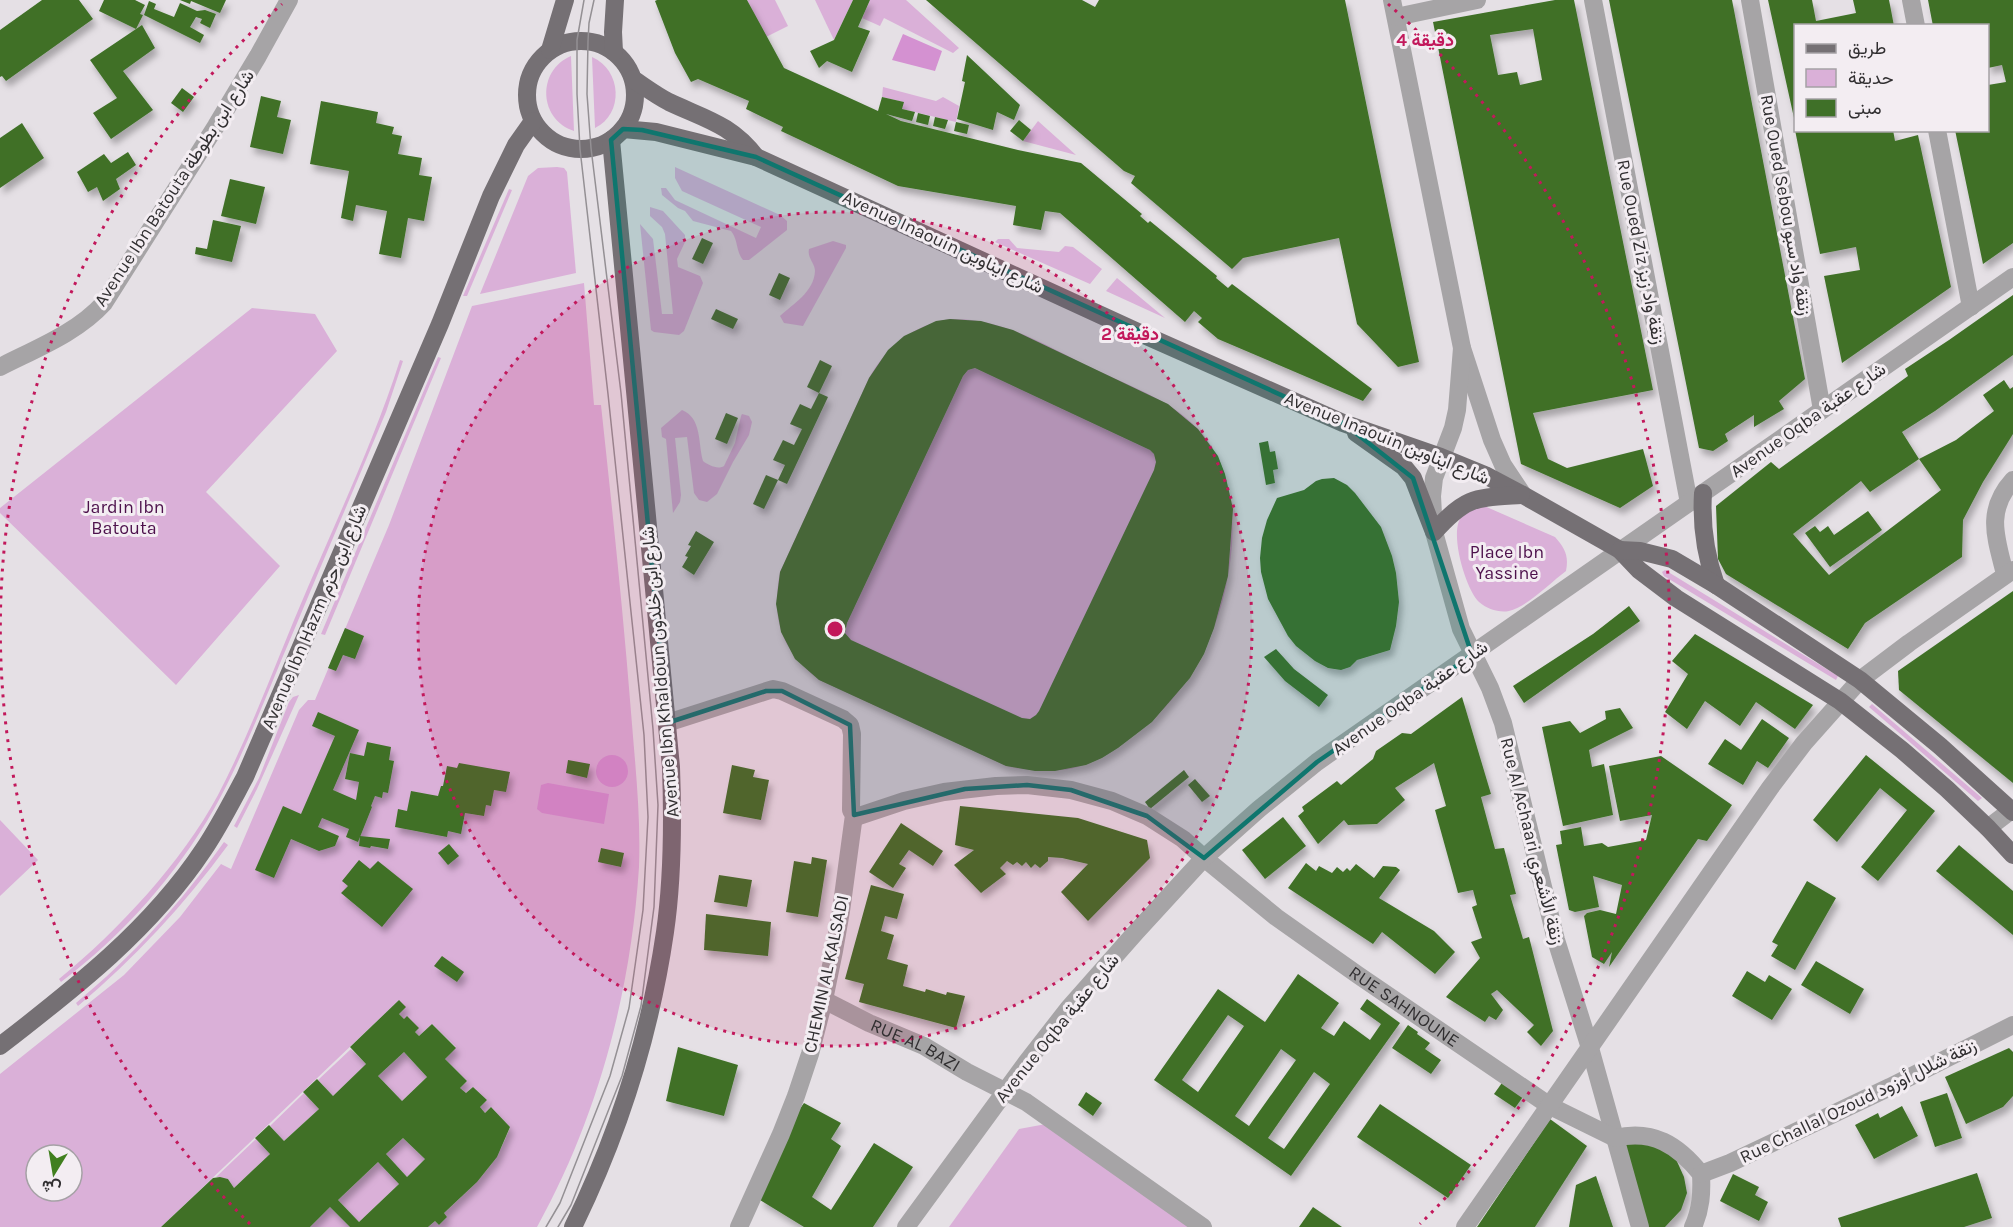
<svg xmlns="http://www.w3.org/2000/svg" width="2013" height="1227" font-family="Karla,Vazirmatn,sans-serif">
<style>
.green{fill:#dab0d8;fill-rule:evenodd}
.water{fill:#d491d1}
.building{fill:#3f7028;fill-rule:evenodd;filter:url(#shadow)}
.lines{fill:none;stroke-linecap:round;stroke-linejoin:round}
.minor{stroke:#a6a4a6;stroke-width:18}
.major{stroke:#757074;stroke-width:18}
.tram{stroke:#949094;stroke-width:1.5}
.marked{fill:#0f766e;fill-opacity:0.2;stroke:#0f766e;stroke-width:4.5;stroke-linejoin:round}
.ring{fill:none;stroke:#c2185b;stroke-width:3;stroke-dasharray:3 6}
.labels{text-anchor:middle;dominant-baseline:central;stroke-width:6;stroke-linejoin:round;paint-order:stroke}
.street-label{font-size:18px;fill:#312f31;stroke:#f3edf2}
.park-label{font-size:18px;fill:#4d114c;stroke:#f3edf2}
.centre{fill:#c2185b;stroke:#f3edf2;stroke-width:3}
.ring-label{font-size:18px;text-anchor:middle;font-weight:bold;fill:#c2185b;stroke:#f3edf2;stroke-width:6;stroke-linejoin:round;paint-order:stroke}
</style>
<defs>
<filter id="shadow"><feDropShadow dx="3.5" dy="6" stdDeviation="3" flood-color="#0004"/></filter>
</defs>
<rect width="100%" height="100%" fill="#e5e0e5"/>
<g class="green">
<path d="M747,0H775L788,26L766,37Z"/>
<path d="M815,0H853L834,40Z"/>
<path d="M870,0H906L959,48L953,53L884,18L880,26L862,18Z"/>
<path d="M571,56L574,131C539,120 536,71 571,56Z"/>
<path d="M592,57C622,70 624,114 595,128Z"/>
<path d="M883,87L936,101L943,97L959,106L956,122L902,109L903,102L882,97Z"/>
<path d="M1038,121L1076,155L1023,141Z"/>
<path d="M557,167L564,168L567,172L576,273L480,294L528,176L538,168Z"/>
<path d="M675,167L780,215L787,221V230L749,260H743C736,252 738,239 731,231L693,221L685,211L678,208L662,195L661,188H666L675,200L756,238L761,227L682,191L675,178Z"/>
<path d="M509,189L512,190L467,296H463Z"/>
<path d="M650,207L663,211L685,235V242L677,259L678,267L700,276L703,283L684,331L679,335L654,332L651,330L640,224L653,239L662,314H673L665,234L662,227L650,216Z"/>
<path d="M998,239H1009L1017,248L1059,252L1065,246L1073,247L1102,269L1090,284L995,242Z"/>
<path d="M833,241L846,245V248L803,326L784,323L780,316C793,304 814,292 815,271C815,263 807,258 809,249Z"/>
<path d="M1117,278L1165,318L1106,291Z"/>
<path d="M584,283L594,405H601C612,507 623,610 631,712C635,764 641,815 639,867C631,992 598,1117 537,1227H428L435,1221L439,1225L447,1217L444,1213C473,1186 497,1166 510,1127L491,1107L485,1113L480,1107L487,1100L473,1087L466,1093L460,1088L467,1081L445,1059L456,1047L432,1024L419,1036L399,1014V1000L161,1227H0V1074L124,975L180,917L221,864L231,869L299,710L308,700H315L389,525L472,306ZM36,1155H72V1191H36Z"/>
<path d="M252,308L315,314L337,351L206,492L280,566L176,685L0,513V508Z"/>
<path d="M950,319C1001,317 1045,345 1090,367C1131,387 1180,402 1208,441C1230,472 1234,508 1232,545C1226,621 1195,690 1133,736C1119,747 1104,758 1087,764C1060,774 1033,772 1006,766L819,680C781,650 771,620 780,572L869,378C887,346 913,325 950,319Z"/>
<path d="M438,357L441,358L325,635L321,634Z"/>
<path d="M400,360L403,361L386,412C355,487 323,561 292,635C267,693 245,753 214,809C176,876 122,936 61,982L59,979C118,931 182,862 218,795C253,728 278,656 308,587C340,512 375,438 400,360Z"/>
<path d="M682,410C702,418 698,443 703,461C708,465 718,470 724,466L735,443L741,416L742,414L749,416L752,422L749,435L733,462L717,494L707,502L699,500L694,493L687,437L675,438L681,495L680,502L673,513L666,439L662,437L661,428Z"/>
<path d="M1482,505L1555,537C1565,548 1569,556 1566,571C1551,582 1527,607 1509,611C1499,613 1487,609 1479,602C1466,590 1448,531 1462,516C1467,511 1476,508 1482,505Z"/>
<path d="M1665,570L1838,676L1836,680L1664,576L1662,572Z"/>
<path d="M299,695L257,789L237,828L234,826L259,778L289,702L293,697Z"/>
<path d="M1872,704L1982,798L1978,801L1869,707Z"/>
<path d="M0,820L38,860L0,896Z"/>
<path d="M224,842L228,845C184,905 135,958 78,1006L76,1003C133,956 181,903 224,842Z"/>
<path d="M351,1049L366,1064L333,1096L318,1080Z"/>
<path d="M404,1052L427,1077L402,1101L378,1076Z"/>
<path d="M304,1093L319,1109L284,1141L270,1126Z"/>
<path d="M1046,1124L1196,1227H949L1019,1129Z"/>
<path d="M403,1138L425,1159L407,1177L386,1154Z"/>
<path d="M256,1139L270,1154L234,1188L228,1179L216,1177Z"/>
<path d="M378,1162L399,1184L359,1222L338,1200Z"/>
<path d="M330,1207L350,1227H310Z"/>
</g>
<g class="water">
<path d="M903,34L942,51L935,71L892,60Z"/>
<circle cx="612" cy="771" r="16"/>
<path d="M548,783L609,794L604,824L542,813L537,809L541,785Z"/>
</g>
<g class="building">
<path d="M42,0H79L93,19L6,81L2,76L0,77V30Z"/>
<path d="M104,0H135L145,5L140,14L143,15L136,29L99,11Z"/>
<path d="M180,0H226L220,13L191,1L190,4Z"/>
<path d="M657,0H747L784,68L878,111L882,97L904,102L902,109L915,112L912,121L886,114L901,121L1018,150L1081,163L1142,214L1140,216L1148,223L1150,221L1217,276L1216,278L1228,288L1232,284L1372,389L1363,401L1218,339L1198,322L1202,318L1194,311L1185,322L1060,213L1045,211L1041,230L1013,225L1016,206L898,186L781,131L783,127L746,109L749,101L698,79L691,82L675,53L655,1Z"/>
<path d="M853,0H870L858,27L870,31L852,72L827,61L819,68L810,51L834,40Z"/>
<path d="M926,0H1082L1095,7L1099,0H1345L1419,362L1398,367L1357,324L1339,238L1243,258L1232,269L1131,183L1135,176L1124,171Z"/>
<path d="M1555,0H1574L1653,390L1533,413L1548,459L1567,468L1643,449L1653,486L1620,508L1521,464L1433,22ZM1533,29L1542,80L1520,85L1517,72L1498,75L1490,35Z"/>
<path d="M1609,0H1732L1805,379L1779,401L1784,409L1754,427V415L1725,434L1728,441L1713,451L1699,448Z"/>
<path d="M1768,0H1812L1816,21L1856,13L1853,0H1889L1890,5L1894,26H1796V127Z"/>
<path d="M1928,0H2013V243L1983,264L1955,130H1988V85L2006,82L2002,65L1988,68V26H1933Z"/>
<path d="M149,1L156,4L154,9L174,17L180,3L197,11L205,10L216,14L210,28L200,23L202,19L196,17L190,27L204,35L200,43L144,15Z"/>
<path d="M142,25L155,48L123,71L153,110L111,139L93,113L117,98L90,60Z"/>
<path d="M967,55L1020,105L1014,120L997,112L993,130L957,119L965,82L962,81Z"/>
<path d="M182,88L194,97L183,112L171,103Z"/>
<path d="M261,96L281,101L277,117L291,120L283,154L250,147Z"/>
<path d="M321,101L378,112L376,123L394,127L392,134L402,136L398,154L422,158L419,175L432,177L424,221L408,218L401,258L379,254L387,211L356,205L353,221L341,218L349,171L310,164Z"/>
<path d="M918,113L930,116L928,125L916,122Z"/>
<path d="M935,117L948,120L945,129L933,126Z"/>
<path d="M1019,120L1031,130L1023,141L1010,131Z"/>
<path d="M956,122L969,125L967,134L954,131Z"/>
<path d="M22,123L44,158L0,188V138Z"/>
<path d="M1795,130H1893L1895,141L1918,135L1951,287L1842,363L1824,276L1860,270L1856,247L1820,254Z"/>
<path d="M128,152L136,165L116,179L120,189L103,201L97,187L88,192L77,172L104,154L111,163Z"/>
<path d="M230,179L265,187L256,224L221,216Z"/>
<path d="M213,220L241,226L232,262L195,254L196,247L207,249Z"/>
<path d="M702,238L713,243L703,264L692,259Z"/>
<path d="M779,273L790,278L780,300L769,295Z"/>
<path d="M2013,295V355L1935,411L1902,432L1919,459L1870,492L1861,481L1793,534L1829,575L1941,490L1919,459L1956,440L1994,411L1983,395L2004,380L2010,389L2013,387V434L1983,482L1963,520L1962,557L1865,623L1848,649L1726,574L1718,559L1716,506L1771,462L1779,469L1908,376L1905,369L1949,340Z"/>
<path d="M716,309L738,319L733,329L711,319Z"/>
<path d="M950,319L981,321L1013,330L1168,404L1198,429L1218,456L1225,474L1233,509L1228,576L1214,628L1204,654L1190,678L1152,722L1118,748L1102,758L1086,765L1055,771H1035L1006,766L819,680L795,659L781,632L776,604L780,572L869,378L888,350L904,336L936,321ZM975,368L1150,450L1154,454L1156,462L1154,470L1039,711L1036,715L1030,719L1022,718L851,640L845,633L847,623L963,376L968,370Z"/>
<path d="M820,360L832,366L819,393L807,387Z"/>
<path d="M819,393L828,397L787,484L778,480L785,465L773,460L783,440L794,445L802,429L790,424L800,404L811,409Z"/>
<path d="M726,413L738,418L727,444L715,439Z"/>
<path d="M1268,441L1270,452L1275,451L1278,469L1273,470L1275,483L1266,485L1259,443Z"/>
<path d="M766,475L778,480L764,509L753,504Z"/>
<path d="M1334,478L1347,485L1355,493L1381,527L1392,556L1396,573L1399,602L1396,626L1390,650L1357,660L1350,667L1341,670L1328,668L1315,661L1296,646L1288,636L1268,599L1261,572L1260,558L1262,538L1267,520L1277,498L1304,490L1316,481L1322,479Z"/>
<path d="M1868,511L1882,530L1830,567L1805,533L1815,526L1820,532L1828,526L1834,535Z"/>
<path d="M696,531L714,542L694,575L682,567L688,557L685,556L691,546L688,545Z"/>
<path d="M2013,591V783L1899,690L1898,671Z"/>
<path d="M1629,606L1640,621L1524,703L1513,686L1593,634Z"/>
<path d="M345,628L364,636L355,659L343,655L336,671L328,668Z"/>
<path d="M1695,634L1813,705L1795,729L1756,702L1740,726L1705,701L1687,729L1665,712L1688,674L1672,661Z"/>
<path d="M1276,649L1294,669L1328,695L1319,707L1285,681L1264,657Z"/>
<path d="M1462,697L1491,794L1481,797L1495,849L1504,848L1516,894L1510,895L1523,939L1529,937L1553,1031L1541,1046L1527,1032L1534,1025L1497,990L1491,994L1503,1010L1496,1020L1489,1016L1485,1022L1446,997L1480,958L1471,942L1482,938L1472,907L1477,905L1473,890L1458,893L1435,810L1446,806L1434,763L1395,788L1405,800L1377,824L1348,825L1344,820L1318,844L1298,816L1304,811L1302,807L1337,781L1341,785L1373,759L1376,751L1402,733L1411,734Z"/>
<path d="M1620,708L1633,728L1589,750L1592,767L1604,764L1613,815L1563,826L1542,727L1570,721L1580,733L1606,719L1605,711Z"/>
<path d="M318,712L359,730L333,790L356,800L359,782L345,779L350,753L364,756L367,742L391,747L389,760L394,761L388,793L383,792L382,798L375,796L371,806L372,807L358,842L346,837L349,829L322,818L318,827L339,836L335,846L319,851L291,839L274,878L255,870L283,806L301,814L335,736L312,726Z"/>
<path d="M1762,719L1789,738L1768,768L1757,761L1743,785L1708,764L1725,739L1741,750Z"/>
<path d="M1866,755L1935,811L1878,881L1861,867L1907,810L1880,788L1837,842L1813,820Z"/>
<path d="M1661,756L1732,805L1707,841L1698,839L1609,967L1612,952L1604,964L1592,957L1584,916L1587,913L1600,910L1616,914L1622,885L1593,876L1599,907L1575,912L1569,910L1556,845L1562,844L1560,831L1581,827L1584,846L1602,843L1608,847L1646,840L1652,815L1620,821L1609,766Z"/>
<path d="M568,760L590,764L587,778L566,773Z"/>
<path d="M459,763L510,772L506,792L494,790L491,806L486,805L484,816L465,813L461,834L448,831L447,837L395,827L398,809L407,811L411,791L438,796L441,786H443L447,766L457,768Z"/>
<path d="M732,765L755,770L753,777L769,780L761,820L723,813Z"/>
<path d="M1184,770L1189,777L1150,809L1145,802Z"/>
<path d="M1195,779L1210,796L1202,802L1188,785Z"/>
<path d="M960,806L1078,818L1147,840L1150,858L1088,921L1061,892L1088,864L1062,858L1048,857V861L1040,868L1035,864L1031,868L1026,862L1022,866L1017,862L1013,865L1007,861L1000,868L1006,874L981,893L954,865L974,850L955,845Z"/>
<path d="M1283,817L1306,846L1265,879L1242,850Z"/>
<path d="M901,823L943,851L933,866L909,850L899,864L906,868L893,888L869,872Z"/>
<path d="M360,836L390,839L388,849L371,846L370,848L359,846Z"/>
<path d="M449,844L459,856L448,865L438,853Z"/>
<path d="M1959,845L2013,891V935L1936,871Z"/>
<path d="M601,848L624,853L621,867L598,862Z"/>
<path d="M812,857L827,860L818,917L786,912L794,861L811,864Z"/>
<path d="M359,860L370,869L378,861L413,889L382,927L341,893L348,886L342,881Z"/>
<path d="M1306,863L1316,871L1319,866L1332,873L1337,867L1343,872L1347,868L1350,871L1356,864L1374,878L1383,866L1396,867L1400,870L1379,898L1434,931L1455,952L1435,974L1382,932L1373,944L1288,888Z"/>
<path d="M719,875L752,880L747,907L714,902Z"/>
<path d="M1807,881L1836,898L1795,970L1771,956L1778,945L1772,942Z"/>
<path d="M871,885L904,894L897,919L885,916L881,931L894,935L887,959L908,965L903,986L925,992L926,989L946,995L947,992L965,996L956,1028L859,1002L864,984L845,979Z"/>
<path d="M706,914L771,922L768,956L704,950Z"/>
<path d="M442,956L464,972L457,982L434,966Z"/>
<path d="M1816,961L1864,989L1850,1014L1801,985Z"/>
<path d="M1747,971L1765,982L1769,975L1792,989L1772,1020L1732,996Z"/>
<path d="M1298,974L1339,1003L1321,1028L1334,1036L1344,1021L1370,1040L1381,1024L1360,1009L1367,999L1400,1023L1291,1176L1154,1080L1218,989L1265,1022ZM1228,1015L1244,1026L1198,1092L1182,1080ZM1281,1049L1296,1060L1249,1126L1235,1116ZM1314,1072L1330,1084L1284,1149L1268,1138Z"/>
<path d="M399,1000L406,1007L399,1014L404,1019L407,1016L419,1028L415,1032L419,1036L432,1024L456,1048L445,1059L467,1081L460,1088L466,1093L473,1087L487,1100L480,1107L485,1113L491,1107L510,1127L497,1157L477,1182L444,1213L447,1217L439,1225L435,1221L428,1227H350L330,1207L310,1227H161L213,1178L220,1177L228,1179L234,1188L270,1154L255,1138L269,1125L284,1141L319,1109L303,1092L317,1079L333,1096L366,1064L350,1047ZM404,1052L427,1077L402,1101L378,1076ZM403,1138L425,1159L407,1177L386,1154ZM378,1162L399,1184L359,1222L338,1200Z"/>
<path d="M1408,1025L1418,1032L1417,1034L1430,1043L1425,1049L1441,1060L1431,1074L1392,1048Z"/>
<path d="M678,1047L738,1065L724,1116L666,1101Z"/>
<path d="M2009,1048L2013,1052V1096L2003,1107L1966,1124L1945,1077Z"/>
<path d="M1504,1080L1525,1094L1515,1108L1494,1094Z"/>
<path d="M1086,1092L1102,1103L1093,1116L1078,1105Z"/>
<path d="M1947,1093L1962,1138L1935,1147L1920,1102Z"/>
<path d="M804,1103L841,1123L831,1139L841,1146L812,1197L831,1210L874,1143L913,1167L873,1227H804L760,1200L789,1124Z"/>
<path d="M1380,1104L1471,1165L1448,1198L1357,1137Z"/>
<path d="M1902,1106L1918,1136L1874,1159L1855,1125L1878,1113L1880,1118Z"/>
<path d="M1550,1119L1587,1146L1535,1227H1477Z"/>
<path d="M1638,1135L1675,1157L1684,1177L1687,1193L1681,1210L1665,1227H1645L1617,1142Z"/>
<path d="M1977,1173L1992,1218L1964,1227H1841L1838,1218Z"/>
<path d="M1733,1174L1759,1187L1755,1195L1768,1202L1759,1221L1720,1201Z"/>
<path d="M1596,1176L1613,1227H1569L1576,1185Z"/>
<path d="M1313,1207L1342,1227H1299Z"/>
</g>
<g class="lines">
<g class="minor">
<path d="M1392,0L1462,348L1492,440L1503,465L1523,495"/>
<path d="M1593,0L1689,503"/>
<path d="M1750,0L1822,410"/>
<path d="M1911,0L1916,26"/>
<path d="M1396,17L1477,0"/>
<path d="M1937,130L1971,307"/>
<path d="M1462,348L1457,410L1453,428L1434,478L1432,496L1434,532L1461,629L1490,688L1503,723L1556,940L1590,1048L1640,1227"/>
<path d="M0,367C35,349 77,333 104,303L216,126L258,56L289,0"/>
<path d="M2005,574C1996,538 1985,511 2013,480"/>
<path d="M667,723L773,689L782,691L843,719L850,725L852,734L851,810L854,815L841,911L834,951L824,1000L810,1054L796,1096L781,1134L739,1227"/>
<path id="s1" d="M854,815L859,816L904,801L944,792L996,786L1027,785L1071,790L1112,801L1147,816L1183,839L1204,858L1276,917L1358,975L1550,1106L1615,1138C1653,1129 1678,1145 1701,1174C1702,1193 1701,1209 1693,1227"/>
<path d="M1988,828L2013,809"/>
<path id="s2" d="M824,1000L869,1023L924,1046L967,1072L1026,1102L1203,1227"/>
<path d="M1701,1174L1730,1163L1890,1087L2013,1025"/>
<path d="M906,1227L1026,1063L1068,1009L1136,932L1204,858L1259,809L1317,762L2013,277"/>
<path d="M1465,1227L1770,788L1804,743L1860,680L1909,643L2013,570"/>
</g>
<g class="major">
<circle cx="581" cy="95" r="54"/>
<path d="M550,50L565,0"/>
<path d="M614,52L613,32L615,0"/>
<path d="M633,79C645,87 657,96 669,102C705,119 731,124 756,157"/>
<path d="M623,129L656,132L756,157L1142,334L1343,423L1441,457L1485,475L1523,495L1620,550L1639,570L1676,598L1840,701L1902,750L1947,789L1988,828L2013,855"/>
<path d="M1356,433L1404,467L1413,478L1434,532C1466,496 1475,498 1521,495"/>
<path d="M1703,493C1701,526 1705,554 1716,585"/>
<path d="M1620,550L1640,551L1672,559L1716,585L1860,680L1940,746L2013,812"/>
<path d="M0,1046C75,988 151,929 204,849C220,825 232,801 245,777L440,324L491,196L516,145L533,121"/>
<path d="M573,1227C619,1133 650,1035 665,932C673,877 673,822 671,767L611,140"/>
</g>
<g class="tram">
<path d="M546,1227L560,1203L610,1076L629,1008L643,910L648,817L644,735L608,394L580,149L577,94V40L584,0"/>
<path d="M558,1227L571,1205L622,1076L641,1006L654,907L658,805L653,729L621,393L591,148L587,94L588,41L589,23L594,0"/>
</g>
</g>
<path class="marked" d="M623,129L642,130L756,157L1343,423L1413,478L1472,655L1317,762L1204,858L1147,816L1071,790L1027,785L965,789L854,815L850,725L782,691H766L667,723L611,140Z"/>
<circle cx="835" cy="629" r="417" fill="#c2185b" fill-opacity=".12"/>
<g class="ring">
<circle cx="835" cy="629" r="417"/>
<path d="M250 1224A834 834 0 0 1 282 4M1388 4A834 834 0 0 1 1420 1224"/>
</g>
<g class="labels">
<g class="street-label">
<text transform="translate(174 188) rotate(-57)">Avenue Ibn Batouta شارع ابن بطوطة</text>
<text transform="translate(1786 205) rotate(80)">Rue Oued Sebou زنقة واد سبو</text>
<text transform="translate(943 242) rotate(25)">Avenue Inaouin شارع ايناوين</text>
<text transform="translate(1641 252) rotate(79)">Rue Oued Ziz زنقة واد زيز</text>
<text transform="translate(1808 420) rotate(-35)">Avenue Oqba شارع عقبة</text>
<text transform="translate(1387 438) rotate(22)">Avenue Inaouin شارع ايناوين</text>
<text transform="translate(314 617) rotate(-67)">Avenue Ibn Hazm شارع ابن حزم</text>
<text transform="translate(660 672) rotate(-95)">Avenue Ibn Khaldoun شارع ابن خلدون</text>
<text transform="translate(1410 698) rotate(-35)">Avenue Oqba شارع عقبة</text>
<text transform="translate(1532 841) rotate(76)">Rue Al Achaari زنقة الأشعري</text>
<text transform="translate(826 974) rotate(-78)">CHEMIN AL KALSADI</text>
<text stroke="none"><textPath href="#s1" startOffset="622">RUE SAHNOUNE</textPath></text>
<text transform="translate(1057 1028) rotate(-51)">Avenue Oqba شارع عقبة</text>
<text stroke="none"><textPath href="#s2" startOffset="102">RUE AL BAZI</textPath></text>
<text transform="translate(1858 1101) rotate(-26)">Rue Challal Ozoud زنقة شلال أوزود</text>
</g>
<g class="park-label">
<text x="124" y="507">Jardin Ibn<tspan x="124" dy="21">Batouta</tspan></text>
<text x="1507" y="552">Place Ibn<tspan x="1507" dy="21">Yassine</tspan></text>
</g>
</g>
<circle cx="835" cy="629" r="9" class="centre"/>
<g class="ring-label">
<text x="1425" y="46">4 دقيقة</text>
<text x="1130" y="340">2 دقيقة</text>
</g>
<rect x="1794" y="24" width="195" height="108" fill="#f3edf2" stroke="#a5a1a5" stroke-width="1.5"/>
<rect x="1806" y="44" width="30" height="9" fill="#757074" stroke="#a5a1a5" stroke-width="1.5"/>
<text x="1848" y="54" font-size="18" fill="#312f31">طريق</text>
<rect x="1806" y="69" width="30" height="18" fill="#dab0d8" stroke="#a5a1a5" stroke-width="1.5"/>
<text x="1848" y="84" font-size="18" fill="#312f31">حديقة</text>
<rect x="1806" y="99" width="30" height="18" fill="#3f7028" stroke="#a5a1a5" stroke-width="1.5"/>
<text x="1848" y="114" font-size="18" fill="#312f31">مبنى</text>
<g transform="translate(54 1173) rotate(191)"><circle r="28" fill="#f3edf2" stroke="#a5a1a5" stroke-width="1.5"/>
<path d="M0-4.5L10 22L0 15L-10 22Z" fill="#407f1e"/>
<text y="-9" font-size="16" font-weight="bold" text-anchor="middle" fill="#312f31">ش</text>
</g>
</svg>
